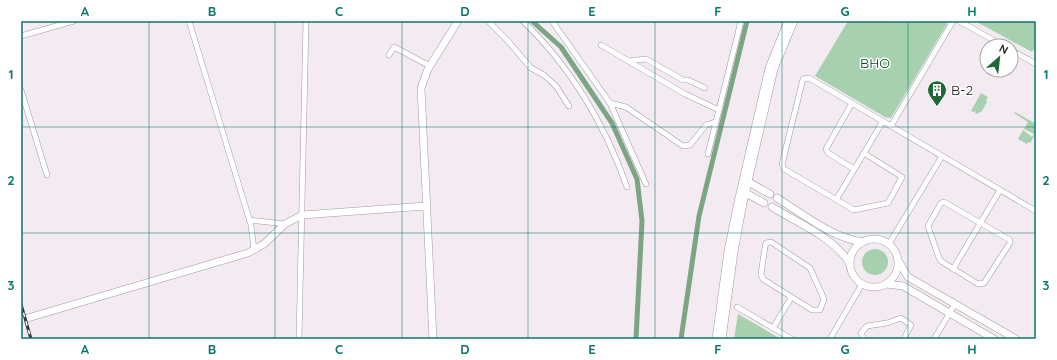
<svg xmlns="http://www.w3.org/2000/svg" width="1057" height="360" font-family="Quicksand,sans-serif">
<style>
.green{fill:#a7d0af}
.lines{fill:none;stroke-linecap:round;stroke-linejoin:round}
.canal{stroke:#7ba583;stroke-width:5}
.street-casing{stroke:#a299a0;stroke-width:6}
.secondary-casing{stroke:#a299a0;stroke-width:8}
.street{stroke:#fff;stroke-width:5}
.secondary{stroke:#fff;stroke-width:7}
.rail-casing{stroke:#3b373a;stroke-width:3}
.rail{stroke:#fff;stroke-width:1.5;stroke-dasharray:4.5;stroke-linecap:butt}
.grid{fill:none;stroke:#0f766e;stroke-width:1;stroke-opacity:0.55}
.labels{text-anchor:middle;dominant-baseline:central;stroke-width:3;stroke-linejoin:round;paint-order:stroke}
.park-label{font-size:14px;fill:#044c21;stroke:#fff}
.poi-label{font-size:14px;fill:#232022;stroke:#fff;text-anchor:start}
.neatline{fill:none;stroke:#0f766e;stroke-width:1.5}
.grid-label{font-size:13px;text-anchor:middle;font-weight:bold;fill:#0f766e}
</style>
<rect width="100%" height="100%" fill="#f4ebf2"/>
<g class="green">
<path d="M848,21H945L947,24L891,118L885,117L815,76Z"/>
<path d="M975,21H1036V46L1032,52Z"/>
<path d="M981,93L988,97L986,100L987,102L982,111L977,114L975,113L976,111L974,112L971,111Z"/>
<path d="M1015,112L1036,124V133L1030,143L1028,142L1027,144L1018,139L1023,130L1032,137L1034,134L1024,129L1028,122L1014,113Z"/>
<circle cx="875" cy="262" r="13"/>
<path d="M738,314L781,339H734Z"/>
</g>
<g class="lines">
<g class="canal">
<path d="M532,21L561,47L612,123L637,179L642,221L636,339"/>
<path d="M681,339L699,216L747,21"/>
</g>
<defs>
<g id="street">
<path d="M189,21L251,225L254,250"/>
<path d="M488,21L507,40L531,68L544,75L556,86L569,106"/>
<path d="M523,21C571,67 605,125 627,187"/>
<path d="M552,21L610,103L646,184"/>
<path d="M959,21L1004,46"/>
<path d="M21,36L74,21"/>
<path d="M601,45L685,94L719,110"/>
<path d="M1011,50L1036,64"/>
<path d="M389,55L394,47L430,66"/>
<path d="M628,61L646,59L683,80H688L705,88"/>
<path d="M21,90L47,175"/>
<path d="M610,103L626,107L683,146L690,145L706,125L715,122"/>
<path d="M852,103L826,149L828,153L854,169"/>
<path d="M891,126L953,21"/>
<path d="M864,153L902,177L888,203L854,210L784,169L782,164L803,79L809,78L1036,211"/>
<path d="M708,154L741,21"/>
<path d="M836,200L883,121"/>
<path d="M944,202L1010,240V243L984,283L978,284L941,261L939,258L928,226L941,203Z"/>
<path d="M249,220L285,224"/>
<path d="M771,242L810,268L824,299L820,310H812L763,279L761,274L765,247L766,243Z"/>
<path d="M889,244L942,156"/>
<path d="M953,269L1000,190"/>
<path d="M737,307L792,339"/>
<path d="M773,328L791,298"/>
<path d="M299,339L306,21"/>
<path d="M830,339L862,284"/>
<path d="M864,339L861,333L867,326L887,323L901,318L911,325L904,339"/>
<path d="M934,339L955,304"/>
</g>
<g id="secondary">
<path d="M745,180L770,194"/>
<path d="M742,191L764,203"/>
<path d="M777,198C803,214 832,238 863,242"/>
<path d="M772,207C798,223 835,238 850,264"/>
<circle cx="874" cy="263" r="24"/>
<path d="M899,262L908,277L1016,339"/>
<path d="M886,284L903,286L994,339"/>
<path d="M21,320L248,253L264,244L285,224L302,215L426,206"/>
<path d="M433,339L421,88L428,69L458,21"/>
<path d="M716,339L728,251L738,202L769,68L788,21"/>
<path d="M722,339L734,252L743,203L774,69L794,21"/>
</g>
</defs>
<use href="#street" class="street-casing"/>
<use href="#secondary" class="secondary-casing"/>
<use href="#street" class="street"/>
<use href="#secondary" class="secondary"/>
<defs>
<path id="rail" d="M21,304L31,339"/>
</defs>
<use href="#rail" class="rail-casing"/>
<use href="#rail" class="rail"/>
</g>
<path class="grid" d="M149,21V339M275,21V339M402,21V339M528,21V339M655,21V339M782,21V339M908,21V339M21,127H1036M21,233H1036"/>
<defs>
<symbol id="building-pin" viewBox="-11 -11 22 30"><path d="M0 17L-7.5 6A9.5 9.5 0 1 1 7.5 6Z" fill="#1e6836" stroke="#fff"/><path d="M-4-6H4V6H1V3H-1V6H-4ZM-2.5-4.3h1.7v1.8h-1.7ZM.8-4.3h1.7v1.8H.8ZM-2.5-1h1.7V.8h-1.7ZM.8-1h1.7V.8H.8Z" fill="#fff"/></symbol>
</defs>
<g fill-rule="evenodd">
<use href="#building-pin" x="926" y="79" width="22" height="30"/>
</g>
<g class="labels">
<g class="park-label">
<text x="875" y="63">BHO</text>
</g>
<g class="poi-label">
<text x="951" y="90">B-2</text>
</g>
</g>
<rect width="1057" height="360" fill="none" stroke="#ffffff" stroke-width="44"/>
<g transform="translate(999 58) rotate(28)"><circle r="19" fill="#ffffff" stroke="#a7a6a7"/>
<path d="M0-3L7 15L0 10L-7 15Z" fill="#1e6836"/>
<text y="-6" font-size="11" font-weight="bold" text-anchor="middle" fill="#232022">N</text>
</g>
<rect x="22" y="22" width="1013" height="316" class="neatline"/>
<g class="grid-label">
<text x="85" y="16">A</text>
<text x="212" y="16">B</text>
<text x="339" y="16">C</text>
<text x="465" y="16">D</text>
<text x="592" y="16">E</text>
<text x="718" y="16">F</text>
<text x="845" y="16">G</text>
<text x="972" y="16">H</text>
<text x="11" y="79">1</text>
<text x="1046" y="79">1</text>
<text x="11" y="185">2</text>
<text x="1046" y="185">2</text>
<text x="11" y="290">3</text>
<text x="1046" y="290">3</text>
<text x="85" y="354">A</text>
<text x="212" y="354">B</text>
<text x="339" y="354">C</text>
<text x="465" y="354">D</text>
<text x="592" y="354">E</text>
<text x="718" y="354">F</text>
<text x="845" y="354">G</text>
<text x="972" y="354">H</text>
</g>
</svg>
